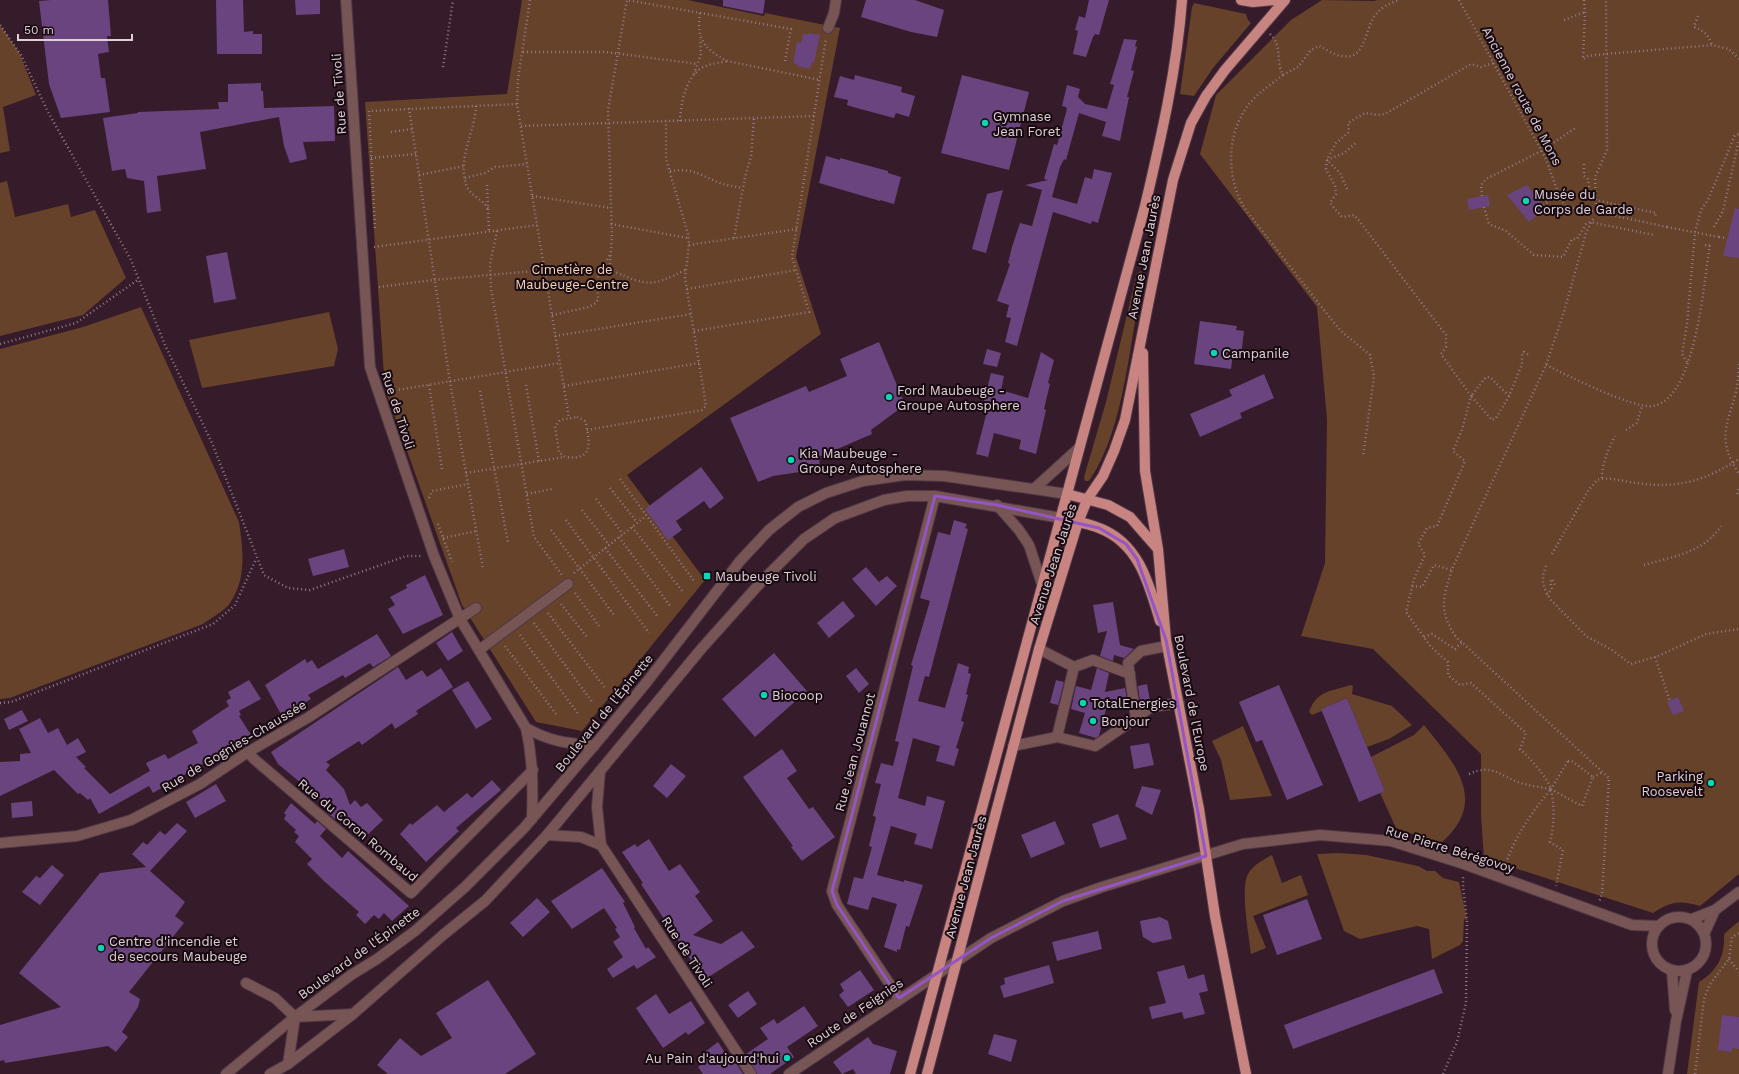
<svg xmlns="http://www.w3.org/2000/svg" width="1739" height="1074" font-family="'Work Sans',sans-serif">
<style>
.green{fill:#654229}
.building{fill:#6a447e}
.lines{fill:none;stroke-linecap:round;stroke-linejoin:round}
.minor-casing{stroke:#513846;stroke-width:12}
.major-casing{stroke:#513846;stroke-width:12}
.path{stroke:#917b86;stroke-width:2.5;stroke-dasharray:1 3;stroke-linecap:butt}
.minor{stroke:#775554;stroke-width:10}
.major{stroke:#c88481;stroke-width:10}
.path-bridge{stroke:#917b86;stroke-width:2.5;stroke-dasharray:1 3;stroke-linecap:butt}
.marked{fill:none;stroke:#9455c5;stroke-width:3;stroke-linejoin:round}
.poi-dot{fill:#0ad5b5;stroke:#160a10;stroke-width:1.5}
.labels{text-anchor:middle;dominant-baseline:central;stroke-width:4;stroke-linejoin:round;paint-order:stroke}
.street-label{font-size:13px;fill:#e1cfd7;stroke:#160a10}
.poi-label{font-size:13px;fill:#e1cfd7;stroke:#160a10;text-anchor:start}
.park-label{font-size:13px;fill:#f9d4bc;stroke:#160a10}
</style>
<rect width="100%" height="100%" fill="#361b2a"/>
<g class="green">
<path d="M522,0H688L764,16L765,13L840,28L796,257L821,334L627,475L705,580L582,731L536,722L462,605L385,389L365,102L507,94Z"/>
<path d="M1322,0L1374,1L1377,0H1739V874L1700,906C1680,900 1671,901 1653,913L1484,858L1481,816V754L1373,649L1301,636L1325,563L1327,420L1317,307L1200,154L1216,95L1291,20Z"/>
<path d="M1194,3L1246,14L1248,20L1251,23L1213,68L1194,96L1180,94L1192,7Z"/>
<path d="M0,25L19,52L36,95L3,107L10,151L0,153Z"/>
<path d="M7,181L15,217L68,204L71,217L95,210L126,278L83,315L0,336V183Z"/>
<path d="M1141,271L1144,275C1129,338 1126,428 1089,481H1085L1084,477L1106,402L1137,273Z"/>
<path d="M141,307L239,522C243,550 247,578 230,603C225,611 211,618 203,624L10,698L0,699V349L83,327Z"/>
<path d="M329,312L338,349L334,366L202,388L189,340Z"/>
<path d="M1350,685L1353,686L1352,694L1392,706L1412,725L1389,739L1367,747L1347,698L1321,709L1322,711L1312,715L1309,712C1317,690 1330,692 1350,685Z"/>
<path d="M1424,725C1455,764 1490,801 1440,844L1396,828L1380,793L1385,791L1371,757L1414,735Z"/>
<path d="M1243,726L1272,796L1230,800L1221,760L1212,741Z"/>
<path d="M1339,853L1366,855L1418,866L1427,871H1435L1443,878L1459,882L1467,920L1464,919L1463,941L1460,945L1432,959L1429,929L1417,926L1360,939L1344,931L1317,854Z"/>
<path d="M1272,855L1282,883L1301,875L1308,895L1253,916L1266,948L1251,954C1249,936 1240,889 1248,874C1253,865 1264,859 1272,855Z"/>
<path d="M1739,921V1074H1687L1699,982C1718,970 1725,956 1724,934Z"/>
</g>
<g class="building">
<path d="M51,0H108L111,36H107L109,52L98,54L101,78H105L110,112L61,118L49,84L39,1Z"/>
<path d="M216,0H243L244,32L253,31V34H262V54H217Z"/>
<path d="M295,0H320V14L296,15Z"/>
<path d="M723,0H765L763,14L723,6Z"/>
<path d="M866,0H915L944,10L937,37L911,32L861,17Z"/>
<path d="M1089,0H1109L1099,35L1095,34L1093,37L1086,57L1073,54L1078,31L1075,30L1079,16L1085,18Z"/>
<path d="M809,33L820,35L814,63L812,62L810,69L797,66V64L793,63L797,42L801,43L803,34H809Z"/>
<path d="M1124,39L1137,40L1135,46L1137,47L1131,70L1134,71L1127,97H1129L1120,141L1102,136L1106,122L1079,113L1066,160L1064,159L1060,167L1052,197L1077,204L1085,177L1092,179L1094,169L1112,173L1098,223L1092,221L1091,224L1053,212L1017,346L1005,342L1011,318L1006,317L1009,305L997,301L1010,264L1008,263L1012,247L1020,223L1032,226L1042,190L1025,185L1048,180L1044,179L1054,144L1057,145L1067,109L1066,107L1062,106L1067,85L1080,89L1078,97L1085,104L1107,109L1114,85L1110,84Z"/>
<path d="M855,75L902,87L901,92L915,96L909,117L896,113L894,118L853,107L847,105L848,100L834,97L840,76L854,80Z"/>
<path d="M962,75L1029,92L1009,170L941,153Z"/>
<path d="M261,83V91H263L264,108L334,106L335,141L303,142L307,159L290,163L284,146L279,117L200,132L206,169L157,176L161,211L147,213L144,181L127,178L125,169L112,171L103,118L138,113V112L219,109L218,102H228V84Z"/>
<path d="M826,156L840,160V158L888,171V173L901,177L894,204L880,200V201L819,183Z"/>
<path d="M1527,185L1546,208L1529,222L1507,195Z"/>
<path d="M1003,190L986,253L972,249L987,194Z"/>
<path d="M1488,195L1490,206L1469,210L1467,199Z"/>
<path d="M1735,208L1739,209V258L1723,256Z"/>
<path d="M227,252L236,299L214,303L206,256Z"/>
<path d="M1200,321L1237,326L1236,330L1244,331L1241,355L1233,354L1231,369L1194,364Z"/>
<path d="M879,342L906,407L898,410L871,430L872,434L819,457L820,469L773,476L758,482L730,418L806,386L809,392L847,376L840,359Z"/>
<path d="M987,349L1001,353L997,367L983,364Z"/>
<path d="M1041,352L1054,360L1048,383L1050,384L1044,409L1046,410L1036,454L1019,449L1021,440L994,433L988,457L976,454L988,407L983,405L991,373L1004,376L1001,390L1028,398Z"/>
<path d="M1264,374L1274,398L1240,413L1242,418L1200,437L1190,414L1232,396L1229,390Z"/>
<path d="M701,467L724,498L710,509L704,501L676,521L682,530L668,540L645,509Z"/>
<path d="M954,520L967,524L965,528L968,529L929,677L925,676L918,701L945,708L958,663L969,667L968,673L971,674L966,694L968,695L961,721L964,722L956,748L959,749L954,766L936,761L940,746L913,738L898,798L925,806L927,796L945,801L932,849L914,844L917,834L891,826L877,875L904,882V880L923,885L909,927L906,926L900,950L897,949V952L884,947L897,904L872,897L868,910L847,904L854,877L863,879L872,847L869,846L876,817L873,816L881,784L875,783L881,763L893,766L899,742L895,741L913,666L911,665L930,601L920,598L938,532L950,535Z"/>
<path d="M344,549L349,567L313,576L308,559Z"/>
<path d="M866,567L879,582L887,576L897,586L876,606L852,579Z"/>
<path d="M425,575L443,615L403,634L388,609L395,605L390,597L407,588L406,585Z"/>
<path d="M843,601L855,616L829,638L817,623Z"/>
<path d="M1113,602L1120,645L1134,649L1124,658L1114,655L1113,661L1100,656L1107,631L1098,633L1093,605Z"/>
<path d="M452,632L463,651L448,661L436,643Z"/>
<path d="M377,634L391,656L373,667L370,663L345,678L343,675L308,695L311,699L282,716L265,685L305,659L307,663L312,660L318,669Z"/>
<path d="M774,653L807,691L755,737L722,699Z"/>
<path d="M398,667L406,680L422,670L427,677L441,668L453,687L416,711L418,714L395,729L392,723L362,745L359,741L326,762L330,765L326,770L344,789L350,805L355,800L361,807L367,803L383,820L361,841L338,816L335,819L326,812L330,807L278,764L271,752Z"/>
<path d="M856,668L869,684L859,693L846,676Z"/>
<path d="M1097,668L1109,673L1105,692L1125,688L1128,705L1106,709L1099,736L1096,738L1079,733L1085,713L1071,709L1076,686L1091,690Z"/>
<path d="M249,680L261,699L239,711L241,715L239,716L251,735L230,747L233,753L219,762L216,759L215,761L213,758L153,793L149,786L99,814L90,798L88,800L80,793L78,794L54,770L0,796V762L20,761V754L31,753L19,729L40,718L48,733L58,728L67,745L78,738L86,752L76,757L86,767L84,768L110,794L150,771L146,763L165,754L168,759L198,743L192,731L229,706L226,701L231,698L228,692Z"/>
<path d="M1056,680L1064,682L1058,705L1050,703Z"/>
<path d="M468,681L492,719L476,729L452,690Z"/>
<path d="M1147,684L1150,701L1140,702L1138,686Z"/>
<path d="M1279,685L1323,785L1287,800L1262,740L1256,742L1239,702Z"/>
<path d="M1678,697L1684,711L1673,715L1667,702Z"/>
<path d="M1347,698L1385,791L1359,802L1321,709Z"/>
<path d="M22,710L28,721L9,730L4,719Z"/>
<path d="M1149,743L1154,765L1134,769L1130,746Z"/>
<path d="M782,749L797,771L787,778L809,809L813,807L835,837L802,861L791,847L793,846L743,777Z"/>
<path d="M671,764L686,776L667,798L653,786Z"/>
<path d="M492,780L501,790L456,828L459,831L426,862L400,834L410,823L412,825L437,805L444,812L467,793L472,798Z"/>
<path d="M216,784L226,801L195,818L186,802Z"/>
<path d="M1142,786L1161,790L1152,815L1135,806Z"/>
<path d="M32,801L33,816L12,818L11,803Z"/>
<path d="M291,803L315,824L317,821L326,829L320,836L342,858L348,851L409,906L392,921L384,913L379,919L374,915L365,924L356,915L359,912L324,881L307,864L312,859L295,842L299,836L294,832L296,830L284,819L286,815L284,813Z"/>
<path d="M1118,814L1127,839L1100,848L1092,824Z"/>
<path d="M1055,821L1065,844L1031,858L1021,835Z"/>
<path d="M177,823L187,831L150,871L185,902L175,916L184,923L129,992L140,999L138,1007L122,1032L128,1037L116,1052L108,1046L5,1063L4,1060L0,1061V1025L61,1007L19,973L100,873L146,867L132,854L143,842L147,845L160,831L165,835Z"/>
<path d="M649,839L669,871L680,864L700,892L695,896L713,921L693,935L721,944L742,931L755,947L704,980L641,884L643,883L622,852L635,844L637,847Z"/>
<path d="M52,865L64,875L40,905L22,892L36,876L40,878Z"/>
<path d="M602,868L625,902L623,903L635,927L634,928L646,949L648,947L656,957L637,969L634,965L613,978L607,969L623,957L613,942L620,937L615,929L617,928L604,908L572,929L551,901Z"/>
<path d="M537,898L550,912L523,937L510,923Z"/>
<path d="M1307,899L1322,939L1277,955L1263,915Z"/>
<path d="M1160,917L1168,921L1172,939L1153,943L1143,937L1140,921Z"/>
<path d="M1098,931L1102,949L1057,961L1052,942Z"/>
<path d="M1049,965L1054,983L1004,998L1000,986L1005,984L1004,978Z"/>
<path d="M1184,965L1188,979L1204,974L1208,991L1199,993L1205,1014L1184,1019L1182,1012L1152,1019L1149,1007L1166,1003L1157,972Z"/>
<path d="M1434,969L1443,993L1293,1049L1284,1025Z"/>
<path d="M860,970L874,990L848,1007L839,995L844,991L840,984Z"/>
<path d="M488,980L536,1054L505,1074H388L377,1065L400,1038L421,1056L452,1038L436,1013Z"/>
<path d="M748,991L757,1004L738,1018L728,1005Z"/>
<path d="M656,994L669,1014L691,1001L705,1023L688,1035L686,1032L663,1048L636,1008Z"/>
<path d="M804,1006L818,1026L787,1047L794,1057L770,1074H757L746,1054L768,1039L760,1028L774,1019L777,1024Z"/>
<path d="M1722,1015L1739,1017V1049L1732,1048V1052L1718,1050Z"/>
<path d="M994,1034L1017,1040L1011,1062L988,1054Z"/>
<path d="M868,1037L873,1044L897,1051L890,1074H856L853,1069L842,1074L833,1062Z"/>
<path d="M718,1042L732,1063L735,1061L743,1074H703L698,1067L706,1061L702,1054Z"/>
</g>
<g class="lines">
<defs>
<g id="minor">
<path d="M346,0L370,367L434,556L460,619L526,728C551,742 567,743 594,746"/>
<path d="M828,28L834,13L836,0"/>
<path d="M1035,488L1079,448"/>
<path d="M997,505L1019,530L1029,545L1042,584"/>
<path d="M1167,646L1141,651L1128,663L1136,718L1151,707L1179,703"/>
<path d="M479,650L568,584"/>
<path d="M1074,667L1093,660L1130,674"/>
<path d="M526,728C533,759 533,788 532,819"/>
<path d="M1057,737L1095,746L1136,718"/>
<path d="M1013,746L1057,737L1074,667L1039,649"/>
<path d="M248,752L254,759L411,893L533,770"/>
<path d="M600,771L597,807L601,845L751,1074"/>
<path d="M547,835L581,837L601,845"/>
<path d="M0,843L77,836L131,820L200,784L248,752L309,717L476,608"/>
<circle cx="1679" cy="944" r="27"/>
<path d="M1692,919L1715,910L1739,892"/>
<path d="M1705,932L1715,910"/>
<path d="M1672,971L1675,1010"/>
<path d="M246,983L275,998L295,1017L353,1014"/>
<path d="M899,998L837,905L832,891L935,496"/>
<path d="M288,1064L295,1017"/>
<path d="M226,1074L295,1017L351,975L377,959L415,931L465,887L524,828L603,735L646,683L740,561L769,530L798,507L826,493L863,481L905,475L944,476L1067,494"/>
<path d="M270,1074L288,1064L353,1014L443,935L485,901L547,835L702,648L762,581L804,539L835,518L884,500L907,496H935L1061,518"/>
<path d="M789,1074L991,938L1063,901L1102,887L1243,844L1320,835L1391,841L1464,864L1632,925L1659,926"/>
<path d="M1668,1074L1676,1021L1687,971"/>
</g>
<g id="major">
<path d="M1241,0L1253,2L1274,0"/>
<path d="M1143,353L1145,471L1158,549L1166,640L1199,809L1215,916L1246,1074"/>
<path d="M1067,494L1108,505L1130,517L1157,548"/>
<path d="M1061,518C1073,521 1087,523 1099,528C1139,543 1149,584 1160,621"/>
<path d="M910,1074L1145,206C1161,138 1177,69 1182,0"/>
<path d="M927,1074L1039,649L1078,522L1088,498L1103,476L1114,451L1125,420L1173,180L1191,123L1206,96L1225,70L1285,0"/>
</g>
</defs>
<use href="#minor" class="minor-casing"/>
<use href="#major" class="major-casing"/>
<g class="path">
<path d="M530,0L518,79L517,104L569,418"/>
<path d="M1459,0L1546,159L1561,201L1568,207L1588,210"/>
<path d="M1584,0L1585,12L1583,59L1588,56L1606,54L1712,45L1729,49L1739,59"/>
<path d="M700,13C696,40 705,49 727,61L820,80"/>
<path d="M1698,16L1694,27C1704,31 1708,34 1712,45"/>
<path d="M1564,20L1585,12"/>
<path d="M0,25L21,55L48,112L131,260L165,345L212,443L264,575L288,588L310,590L406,556H422"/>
<path d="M1270,34C1283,46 1275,60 1283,75C1272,84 1259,92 1250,103C1226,132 1225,179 1246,210L1331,319L1341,331L1370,355L1374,376L1363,457"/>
<path d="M523,52H605L698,64"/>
<path d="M1493,63L1481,67L1471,64L1385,114L1378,115L1365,113L1348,123L1349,132L1336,143L1327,160L1326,169L1335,186L1336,194L1330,203L1341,216L1343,217L1354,215L1357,218L1446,335V347L1441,354L1471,396L1462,430L1453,451L1465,461L1437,526L1427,528L1418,544L1425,555L1414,579L1406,612L1431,647L1448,662V675L1460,685L1471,683L1526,733L1520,749C1529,757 1549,779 1551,790C1555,807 1554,826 1550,842L1563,850L1556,886"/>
<path d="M443,67L453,0"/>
<path d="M694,74L701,54L700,39"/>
<path d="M1283,75L1298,67L1311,50L1319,46C1326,49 1334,55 1342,56C1365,61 1365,30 1374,17C1380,8 1388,4 1399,0"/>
<path d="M476,106C475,132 456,161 467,187C472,197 483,199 488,209"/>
<path d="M409,108L450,382L483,569"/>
<path d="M680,121C681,103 685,80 700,69C707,64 719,63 727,61"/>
<path d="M521,126L814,116"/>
<path d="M391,132L412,129"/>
<path d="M371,158L416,154"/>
<path d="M1584,164V176L1588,179L1591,197L1600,201L1656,213L1655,216"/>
<path d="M670,171C690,168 697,173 715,181C723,185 733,186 742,188"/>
<path d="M419,175L464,166"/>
<path d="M465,178L485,173L495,167L527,164"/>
<path d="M487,185L489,232"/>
<path d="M1347,189L1340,173L1327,160L1344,153L1357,142"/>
<path d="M532,196L611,208"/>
<path d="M1482,196L1481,185L1486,179L1541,151L1577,127"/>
<path d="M1596,204L1595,177L1607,150L1606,0"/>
<path d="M1543,205L1559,195"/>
<path d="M1484,207L1489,224L1506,231L1534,255L1563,257L1572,239H1577L1586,224L1590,222L1654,235"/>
<path d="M1593,219L1586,233L1564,312L1546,365L1453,567C1443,596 1438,611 1456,637L1609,778L1602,894L1599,902"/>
<path d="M611,224L688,238"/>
<path d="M1667,227L1698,233"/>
<path d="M1714,227L1723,211L1739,140"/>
<path d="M375,228L369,111L517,104"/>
<path d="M497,231L490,264L491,288L534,537L562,575"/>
<path d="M1719,237L1727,238"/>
<path d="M734,238L745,177L751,157L754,118"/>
<path d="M689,245L797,229"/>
<path d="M1705,245L1710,246"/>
<path d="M374,247L537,225"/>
<path d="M685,270C652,287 647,286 613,271L610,264L612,237L608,110L627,0L791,29L785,61"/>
<path d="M379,287L434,280L545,270"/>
<path d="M687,289L796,270"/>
<path d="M552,315L589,307L596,303L598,299V275L610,255"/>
<path d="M694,331L809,312L792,257L826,38"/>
<path d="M555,336L691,314"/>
<path d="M0,344L76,323L139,279"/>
<path d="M1687,362L1682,354L1687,324L1695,232L1701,210L1708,200L1735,135L1739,134"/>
<path d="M1739,364C1738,373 1738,382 1736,392C1726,428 1717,439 1739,474"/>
<path d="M1546,365C1567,375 1633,409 1653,406C1696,399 1704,280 1710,244"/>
<path d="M429,385L442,469"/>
<path d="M526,385L539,461"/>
<path d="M564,386L699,363"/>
<path d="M391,391L560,363"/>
<path d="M480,391L508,543"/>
<path d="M1509,396L1490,377H1486L1471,396L1492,420L1496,418L1508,398L1509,396L1522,364V354L1524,352L1529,355"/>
<path d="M577,417L585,421L586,424C590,444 593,461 565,457L559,452L555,426L560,420Z"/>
<path d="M587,430L702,410L706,406L685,278L689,245L688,234L666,159V121"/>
<path d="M1626,430L1637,423L1642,406"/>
<path d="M466,473L564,457"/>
<path d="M1602,478C1602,463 1608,450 1615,436"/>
<path d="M620,479L694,581"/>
<path d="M610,488L637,522"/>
<path d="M527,494L552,489"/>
<path d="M1737,494L1739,488"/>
<path d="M429,498L432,491L468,484"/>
<path d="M596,499L623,534"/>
<path d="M582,510L609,545"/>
<path d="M566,520L649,633"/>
<path d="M438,524L452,562"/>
<path d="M632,527L683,592"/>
<path d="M551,530L614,615"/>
<path d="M619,537L670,606"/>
<path d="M443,538L476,531"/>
<path d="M605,548L658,617"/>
<path d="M1552,554L1588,491L1597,480C1609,476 1624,482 1637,483C1678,489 1704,481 1739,459"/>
<path d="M1644,565C1672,557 1705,552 1721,526"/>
<path d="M1546,566L1543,575V583L1546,592L1551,600L1586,636L1612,650L1631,664L1658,656L1706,634L1739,629"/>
<path d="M574,573L646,516"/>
<path d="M1412,586L1422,587L1434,565L1451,570"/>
<path d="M575,593L599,626"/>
<path d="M1547,595L1552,589L1550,582L1552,579L1556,587"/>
<path d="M561,604L587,637"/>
<path d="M548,613L606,689"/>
<path d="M534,623L593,703"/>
<path d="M520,635L579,715"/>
<path d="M1424,637L1432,634L1455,649L1462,642"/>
<path d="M505,646L556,714"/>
<path d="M1655,657L1670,701"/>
<path d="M0,703L11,702L213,624L235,605L256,559"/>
<path d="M1568,761H1572L1593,777L1582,806L1551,789Z"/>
<path d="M1469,774C1493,763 1499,776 1521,783C1530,786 1541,787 1551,789C1532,812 1515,836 1505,866"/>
<path d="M1593,777L1603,772"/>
<path d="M1729,959L1739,972"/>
<path d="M1443,1074L1457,1042L1466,1003L1467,920L1463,887V877"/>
<path d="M1695,1074L1704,999L1710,984L1729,959L1732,937L1739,933"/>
</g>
<use href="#minor" class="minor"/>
<use href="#major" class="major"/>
<g class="path-bridge">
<path d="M1588,210L1667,227"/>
<path d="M1698,233L1719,237"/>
</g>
</g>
<path class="marked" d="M935,496L997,505L1099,528L1126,544L1137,559L1166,640L1206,856L1063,901L991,938L899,998L837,905L832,891Z"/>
<g class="poi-dot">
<circle cx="985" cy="123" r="4"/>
<circle cx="1526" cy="201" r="4"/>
<circle cx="1214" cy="353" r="4"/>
<circle cx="889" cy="397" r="4"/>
<circle cx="791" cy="460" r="4"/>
<rect x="703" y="572" width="8" height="8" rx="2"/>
<circle cx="764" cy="695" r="4"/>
<circle cx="1083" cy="703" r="4"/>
<circle cx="1093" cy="721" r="4"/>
<circle cx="1711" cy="783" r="4"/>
<circle cx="101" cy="948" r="4"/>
<circle cx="787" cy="1058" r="4"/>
</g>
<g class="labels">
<g class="street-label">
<text transform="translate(339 94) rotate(-94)">Rue de Tivoli</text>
<text transform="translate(1522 96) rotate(62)">Ancienne route de Mons</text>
<text transform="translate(1144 257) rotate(-79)">Avenue Jean Jaurès</text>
<text transform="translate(398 410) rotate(72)">Rue de Tivoli</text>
<text transform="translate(1053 564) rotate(-72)">Avenue Jean Jaurès</text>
<text transform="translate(1192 703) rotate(79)">Boulevard de l'Europe</text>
<text transform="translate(604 713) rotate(-51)">Boulevard de l'Épinette</text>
<text transform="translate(234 746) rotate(-31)">Rue de Gognies-Chaussée</text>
<text transform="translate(855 752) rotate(-75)">Rue Jean Jouannot</text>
<text transform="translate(358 830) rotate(40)">Rue du Coron Rombaud</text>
<text transform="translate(1450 849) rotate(17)">Rue Pierre Bérégovoy</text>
<text transform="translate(966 877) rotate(-75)">Avenue Jean Jaurès</text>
<text transform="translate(687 952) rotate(57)">Rue de Tivoli</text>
<text transform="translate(359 953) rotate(-36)">Boulevard de l'Épinette</text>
<text transform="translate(855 1013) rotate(-34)">Route de Feignies</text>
</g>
<g class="poi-label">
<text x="993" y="116">Gymnase<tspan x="993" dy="15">Jean Foret</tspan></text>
<text x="1534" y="194">Musée du<tspan x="1534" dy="15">Corps de Garde</tspan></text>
<text x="1222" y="353">Campanile</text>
<text x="897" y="390">Ford Maubeuge -<tspan x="897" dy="15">Groupe Autosphere</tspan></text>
<text x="799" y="453">Kia Maubeuge -<tspan x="799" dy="15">Groupe Autosphere</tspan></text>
<text x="715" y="576">Maubeuge Tivoli</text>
<text x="772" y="695">Biocoop</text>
<text x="1091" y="703">TotalEnergies</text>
<text x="1101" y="721">Bonjour</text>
<text x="1703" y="776" text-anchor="end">Parking<tspan x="1703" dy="15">Roosevelt</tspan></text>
<text x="109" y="941">Centre d'incendie et<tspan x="109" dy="15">de secours Maubeuge</tspan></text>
<text x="779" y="1058" text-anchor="end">Au Pain d'aujourd'hui</text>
</g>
<g class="park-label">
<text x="572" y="269">Cimetière de<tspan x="572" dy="15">Maubeuge-Centre</tspan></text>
</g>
</g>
<path d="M18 34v6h114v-6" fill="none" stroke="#e1cfd7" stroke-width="2"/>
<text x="24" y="34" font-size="12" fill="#e1cfd7" stroke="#160a10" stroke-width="3" paint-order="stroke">50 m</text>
</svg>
